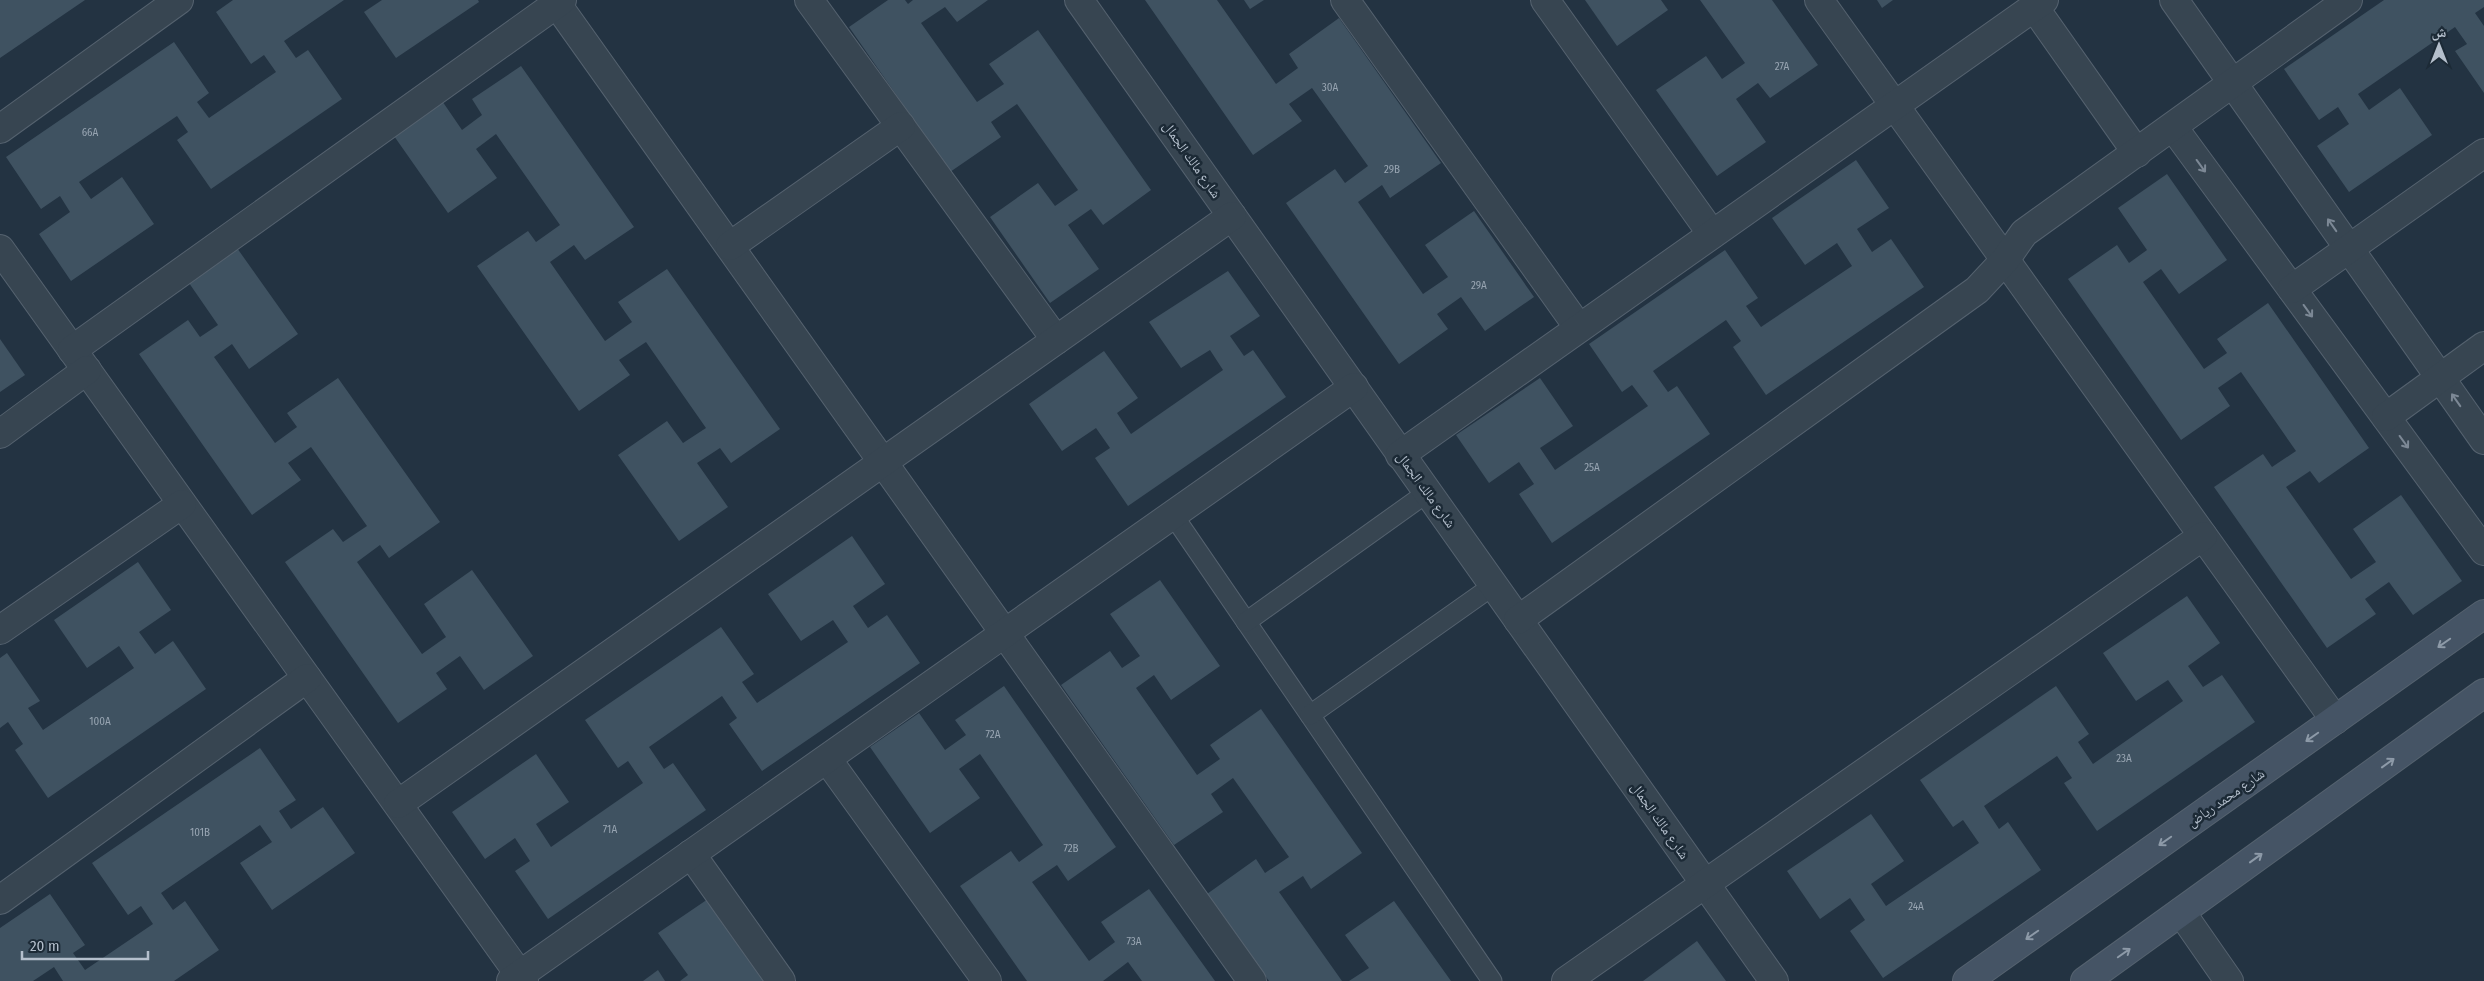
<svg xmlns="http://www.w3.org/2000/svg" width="2484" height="981" font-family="'Fira Sans Condensed','Noto Naskh Arabic',sans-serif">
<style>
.building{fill:#3f5261}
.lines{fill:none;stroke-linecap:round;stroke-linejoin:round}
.lane-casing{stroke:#55626f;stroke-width:21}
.street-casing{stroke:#55626f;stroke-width:30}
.secondary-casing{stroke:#55626f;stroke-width:30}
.lane{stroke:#374551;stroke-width:19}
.street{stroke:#374551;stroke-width:28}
.secondary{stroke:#455465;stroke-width:28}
.oneway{stroke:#7c8895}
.oneway2{stroke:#8d9aa8}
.labels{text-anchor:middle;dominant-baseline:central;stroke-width:5;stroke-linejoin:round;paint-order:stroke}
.number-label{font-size:11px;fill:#97a4b1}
.street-label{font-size:14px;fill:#b4bfcc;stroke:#1c2a36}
</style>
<rect width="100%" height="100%" fill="#233342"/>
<g class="building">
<path d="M0,0H85L0,58Z"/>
<path d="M233,0H344L284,41L296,58L308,50L342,99L211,189L177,140L188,132L177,116L79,182L91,199L122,177L154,224L71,281L39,234L70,212L60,196L41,209L6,157L174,42L209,93L197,102L209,118L276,72L264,55L251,64L216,12Z"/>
<path d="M382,0H478L479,2L396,58L364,12Z"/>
<path d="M888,0H905L908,4L913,0H988L957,22L945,7L921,23L977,102L1004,84L989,64L1038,30L1151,190L1103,225L1091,209L1068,225L1099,269L1050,303L990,217L1038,183L1055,206L1078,190L1017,104L991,122L1001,137L950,172L849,27Z"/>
<path d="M1145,0H1217L1276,84L1298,68L1289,54L1339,18L1441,163L1390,198L1382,185L1358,202L1423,294L1448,277L1425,245L1474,211L1534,297L1485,331L1461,297L1437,314L1448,329L1399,364L1286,203L1335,169L1345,183L1368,166L1312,88L1289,104L1302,121L1253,155Z"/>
<path d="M1244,0H1264L1250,9Z"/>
<path d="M1585,0H1661L1668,10L1617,46Z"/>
<path d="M1700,0H1772L1818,65L1770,98L1758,83L1736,99L1766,142L1717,176L1656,90L1706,56L1722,79L1745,63Z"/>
<path d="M1877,0H1893L1882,8Z"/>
<path d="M2384,0H2484V7L2475,13L2484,26V93L2455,51L2467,44L2455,27L2358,94L2369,110L2400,88L2432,135L2349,192L2317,146L2349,124L2338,107L2319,120L2284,69Z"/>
<path d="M521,66L634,227L585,260L574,245L550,262L605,341L632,322L618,302L667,269L780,429L731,463L720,448L697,463L728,507L679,541L618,455L667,421L683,443L706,428L646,342L619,360L630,375L579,411L477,266L528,231L536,242L560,225L496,134L476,149L497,178L448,213L387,126L436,92L462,130L482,115L472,99Z"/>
<path d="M1856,160L1889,208L1857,229L1872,252L1891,239L1924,287L1766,395L1733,347L1741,341L1726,320L1653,371L1668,392L1677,386L1710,434L1552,543L1519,494L1534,484L1519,462L1489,483L1456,435L1540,378L1573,426L1540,448L1555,470L1648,406L1632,385L1622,392L1589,344L1725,250L1758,298L1746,306L1761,327L1852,266L1837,243L1805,265L1772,218Z"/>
<path d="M2167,174L2227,260L2179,294L2161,269L2143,282L2204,369L2227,353L2217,339L2268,303L2369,448L2319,483L2310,471L2286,487L2351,579L2376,562L2353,529L2401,495L2462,581L2413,615L2389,582L2365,599L2376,614L2327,648L2214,487L2263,454L2272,467L2296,451L2241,372L2218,388L2230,406L2181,440L2068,279L2117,245L2129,263L2147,250L2118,208Z"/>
<path d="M237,248L298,334L249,369L232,344L214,357L275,443L297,427L287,413L338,378L440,522L389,558L380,545L357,562L422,654L446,637L424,604L472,570L533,656L484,690L460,656L436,673L447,689L398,723L285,562L333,529L343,542L367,526L311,447L288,463L301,480L252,515L139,354L188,320L200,337L218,325L189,283Z"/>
<path d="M1228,271L1260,316L1230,336L1244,356L1253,350L1286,397L1128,506L1095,458L1110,448L1096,428L1062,451L1029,404L1104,351L1138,398L1117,413L1131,434L1223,370L1210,350L1181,368L1149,322Z"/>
<path d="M0,339L25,375L0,392Z"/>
<path d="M852,536L885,584L853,606L868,628L887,615L920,663L762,771L729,724L737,718L722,696L649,747L664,769L673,763L706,810L548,919L515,871L530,861L515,838L485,859L452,812L536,754L569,802L536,824L551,847L643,783L628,761L618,768L585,720L721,627L754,674L742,682L757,703L848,642L833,620L801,641L768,594Z"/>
<path d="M138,562L171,610L139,632L155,654L173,641L206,689L48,798L15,750L23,744L8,722L0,728V658L7,653L40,701L28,708L43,730L134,668L119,646L87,668L54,620Z"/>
<path d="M1160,580L1220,666L1171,700L1154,675L1136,688L1197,775L1220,759L1210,745L1261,709L1362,853L1311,889L1303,876L1279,892L1342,981H1269L1207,894L1256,859L1265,873L1289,857L1233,778L1211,794L1223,812L1174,845L1061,685L1110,651L1122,668L1140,656L1110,614Z"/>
<path d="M2187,596L2220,643L2188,666L2203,687L2222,675L2255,722L2097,831L2064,783L2072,778L2057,756L1984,806L1999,829L2008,822L2041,870L1883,978L1850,931L1865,920L1850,898L1820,919L1787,871L1871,814L1904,861L1871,884L1886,906L1979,843L1963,820L1953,827L1920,780L2056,686L2089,734L2078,742L2093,764L2183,701L2168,680L2136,701L2103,653Z"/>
<path d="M1004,686L1116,847L1068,881L1057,865L1032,882L1089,961L1115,942L1101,922L1149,889L1215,981H1142L1128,962L1103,981H1027L960,886L1011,851L1019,862L1043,845L980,754L959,769L980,798L930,833L870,747L919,713L945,750L966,735L955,720Z"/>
<path d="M260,748L296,800L279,811L291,829L323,807L355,853L272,910L240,863L272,842L260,825L161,893L173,910L185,901L219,950L174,981H63L54,967L33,981H0V928L50,894L85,945L73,953L85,970L153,924L141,906L128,915L92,863Z"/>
<path d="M708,899L765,981H680L688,975L658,933Z"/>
<path d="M1394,901L1451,981H1349L1369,968L1345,935Z"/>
<path d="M1697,941L1726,981H1643Z"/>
<path d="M658,970L665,981H643Z"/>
</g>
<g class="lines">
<defs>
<g id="lane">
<path d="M1173,515L1492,981"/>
<path d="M1246,622L1428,492"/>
<path d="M1310,715L1494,585"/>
</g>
<g id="street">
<path d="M554,0L1252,981"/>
<path d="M809,0L1056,340"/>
<path d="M1079,0L1774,981"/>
<path d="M1345,0L1579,328"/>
<path d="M1545,0L1712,234"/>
<path d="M1819,0L2335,720"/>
<path d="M2174,0L2484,440"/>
<path d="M2034,7L2137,153"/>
<path d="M2173,127L2484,551"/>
<path d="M0,129L179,0"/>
<path d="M730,246L901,126"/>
<path d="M0,249L524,981"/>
<path d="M2292,289L2484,153"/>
<path d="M72,350L562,0"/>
<path d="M2386,417L2484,346"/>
<path d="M0,434L87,370"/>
<path d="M1400,455L2044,0"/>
<path d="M1518,620L1977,290L2005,260L2024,233L2348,0"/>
<path d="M0,630L182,504"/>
<path d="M827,759L987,981"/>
<path d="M398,804L1232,216"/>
<path d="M691,854L781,981"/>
<path d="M0,900L307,678"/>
<path d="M2181,912L2229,981"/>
<path d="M511,981L1354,387"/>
<path d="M1566,981L2203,536"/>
</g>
<g id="secondary">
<path d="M1967,981L2484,614"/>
<path d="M2085,981L2484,693"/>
</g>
</defs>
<use href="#lane" class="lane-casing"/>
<use href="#street" class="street-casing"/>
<use href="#secondary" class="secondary-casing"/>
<use href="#lane" class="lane"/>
<use href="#street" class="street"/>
<use href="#secondary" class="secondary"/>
</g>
<defs><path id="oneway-shaft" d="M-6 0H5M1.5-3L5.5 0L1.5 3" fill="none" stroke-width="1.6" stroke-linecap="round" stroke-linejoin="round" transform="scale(1.25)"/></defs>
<g class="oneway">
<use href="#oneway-shaft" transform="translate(2201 166) rotate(54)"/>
<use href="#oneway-shaft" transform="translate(2332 225) rotate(-125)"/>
<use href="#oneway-shaft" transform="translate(2308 311) rotate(54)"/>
<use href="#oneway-shaft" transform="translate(2456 400) rotate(-125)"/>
<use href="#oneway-shaft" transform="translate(2404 442) rotate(54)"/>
</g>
<g class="oneway2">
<use href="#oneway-shaft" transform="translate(2444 643) rotate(145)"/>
<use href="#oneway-shaft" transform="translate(2312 737) rotate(145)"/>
<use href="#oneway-shaft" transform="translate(2388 763) rotate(-36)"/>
<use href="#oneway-shaft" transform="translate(2165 841) rotate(145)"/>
<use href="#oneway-shaft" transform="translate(2256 858) rotate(-36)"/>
<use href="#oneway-shaft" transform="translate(2032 935) rotate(145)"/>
<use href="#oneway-shaft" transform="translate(2124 953) rotate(-35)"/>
</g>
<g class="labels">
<g class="number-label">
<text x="1782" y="66">27A</text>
<text x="1330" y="87">30A</text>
<text x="90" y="132">66A</text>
<text x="1392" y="169">29B</text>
<text x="1479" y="285">29A</text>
<text x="1592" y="467">25A</text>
<text x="100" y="721">100A</text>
<text x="993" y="734">72A</text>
<text x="2124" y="758">23A</text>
<text x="610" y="829">71A</text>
<text x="200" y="832">101B</text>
<text x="1071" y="848">72B</text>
<text x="1916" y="906">24A</text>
<text x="1134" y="941">73A</text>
</g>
<g class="street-label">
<text transform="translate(1192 160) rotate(55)">شارع مالك الجمال</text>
<text transform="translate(1426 490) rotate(54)">شارع مالك الجمال</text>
<text transform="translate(2226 798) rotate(-35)">شارع محمد رياض</text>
<text transform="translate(1660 821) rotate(55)">شارع مالك الجمال</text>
</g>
</g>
<g transform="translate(2439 45)" stroke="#1c2a36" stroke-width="4" paint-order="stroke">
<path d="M0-4L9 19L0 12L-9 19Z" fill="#b4bfcc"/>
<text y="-8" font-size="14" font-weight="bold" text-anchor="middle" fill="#b4bfcc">ش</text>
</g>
<path d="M22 951v8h126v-8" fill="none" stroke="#b4bfcc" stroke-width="2.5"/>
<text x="30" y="951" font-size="15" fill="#b4bfcc" stroke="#1c2a36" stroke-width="4" paint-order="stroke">20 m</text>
</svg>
